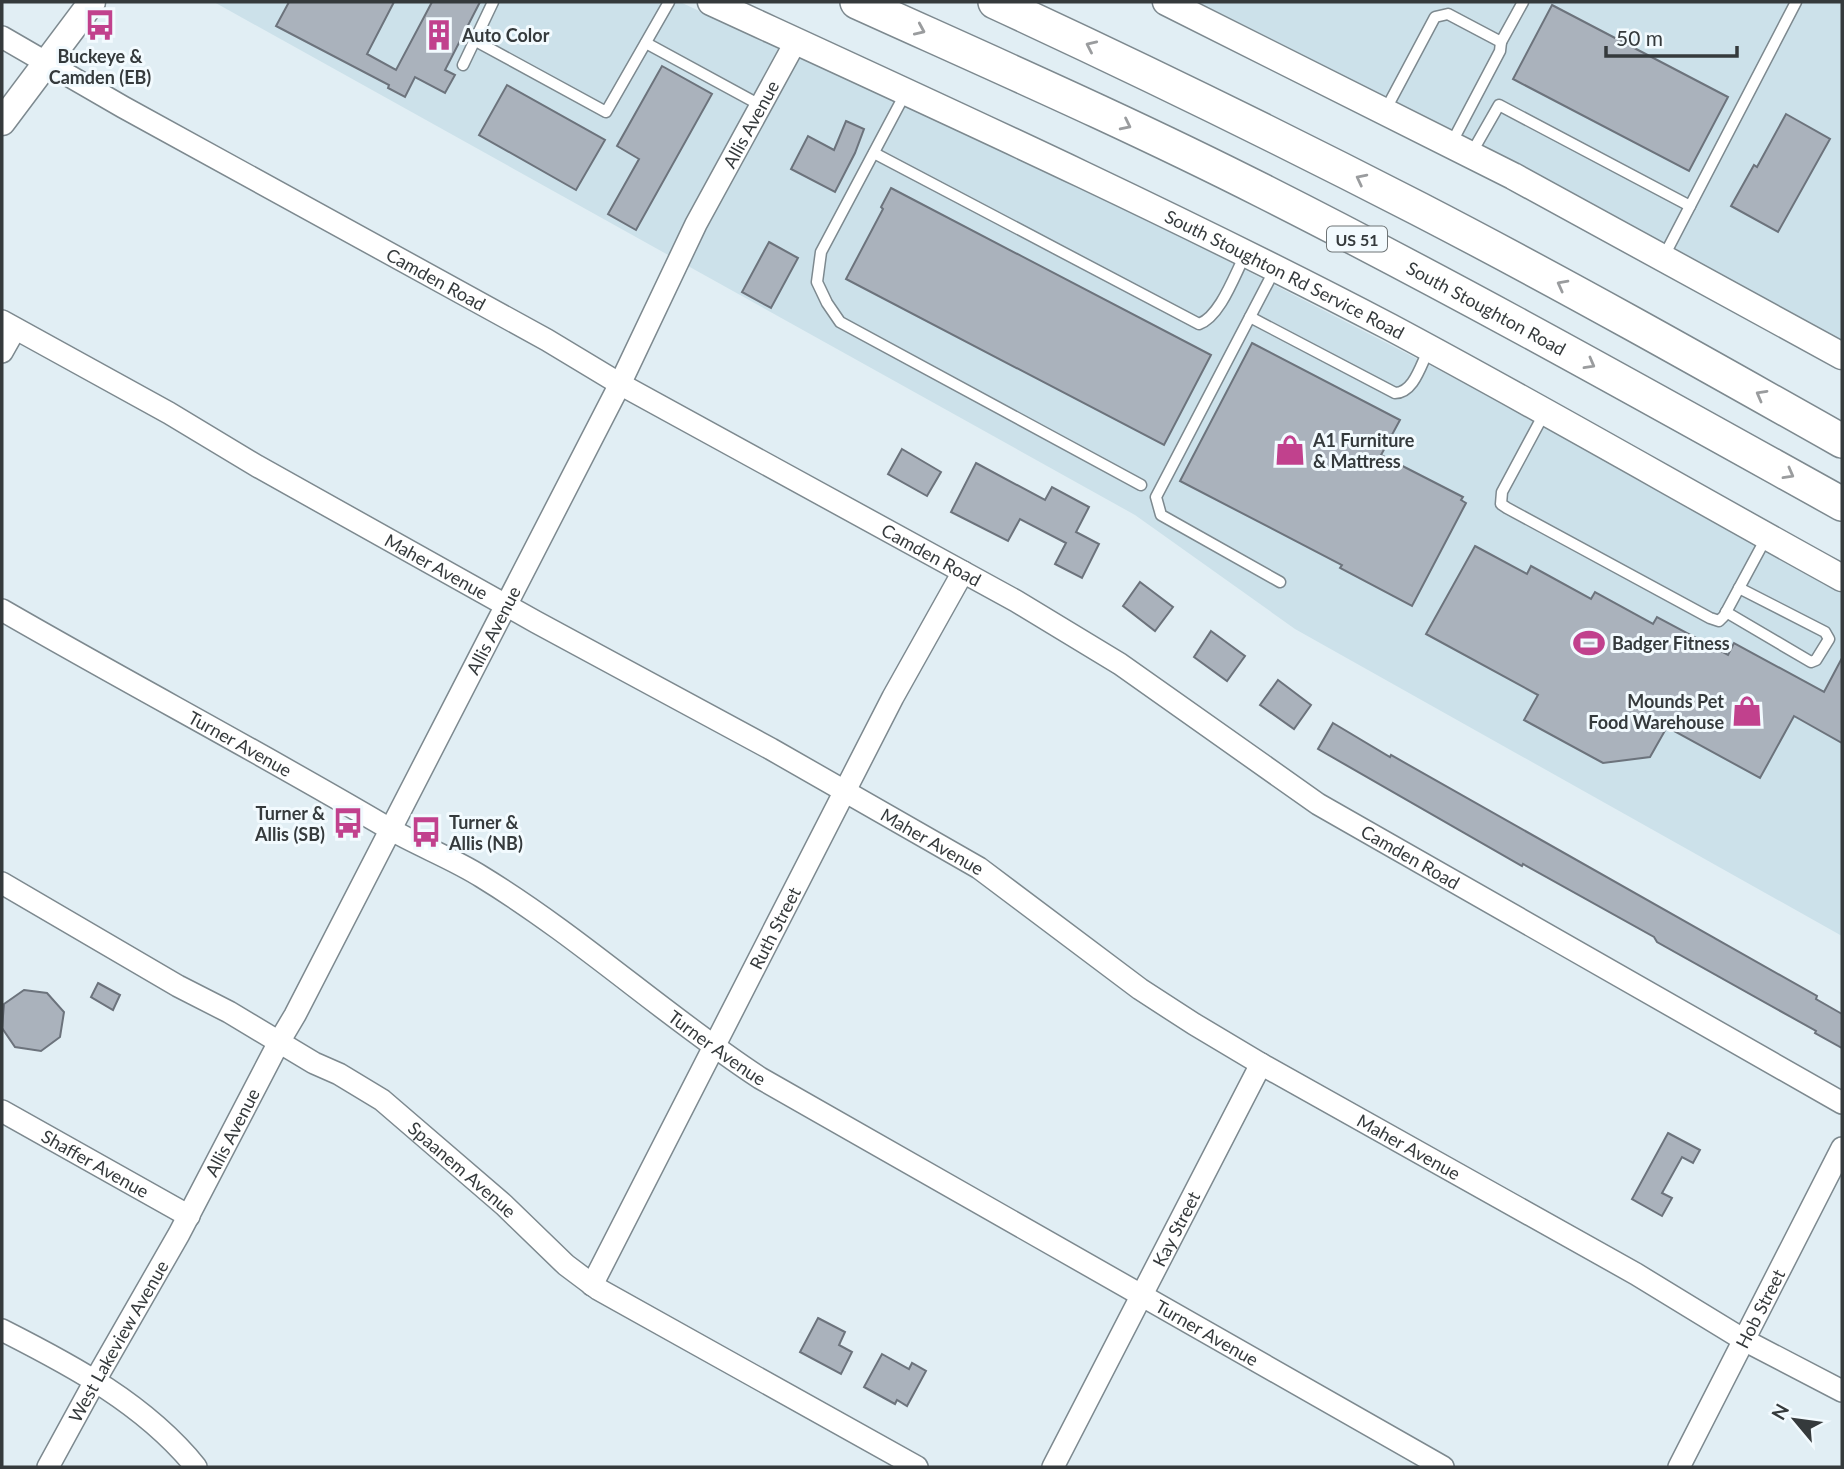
<svg xmlns="http://www.w3.org/2000/svg" width="1844" height="1469" font-family="Lato,sans-serif">
<style>
.built{fill:#cce1ea}
.building{fill:#aab2bc;stroke:#6c737c;stroke-width:2}
.lines{fill:none;stroke-linecap:round;stroke-linejoin:round}
.service-casing{stroke:#7d898f;stroke-width:13}
.minor-casing{stroke:#7d898f;stroke-width:24}
.tertiary-casing{stroke:#7d898f;stroke-width:29}
.primary-casing{stroke:#7d898f;stroke-width:36}
.service{stroke:#fff;stroke-width:10}
.minor{stroke:#fff;stroke-width:21}
.tertiary{stroke:#fff;stroke-width:26}
.primary{stroke:#fff;stroke-width:33}
.oneway{stroke:#9a9c9e}
.labels{text-anchor:middle;dominant-baseline:central;stroke-width:6;stroke-linejoin:round;paint-order:stroke}
.shield{fill:#f2fafe;stroke:#6e7476;stroke-width:2}
.shield-label{font-size:16px;font-weight:bold;fill:#353a3c}
.poi-label{font-size:18px;font-weight:bold;fill:#353a3c;stroke:#f2fafe;text-anchor:start}
.street-label{font-size:18px;fill:#353a3c;stroke:#f2fafe}
</style>
<rect width="100%" height="100%" fill="#e1eef4"/>
<g class="built">
<path d="M214,2H680L1129,210L1526,415L1842,592V936L1295,629L1135,515Z"/>
<path d="M1166,2H1842V356Z"/>
</g>
<g class="building">
<path d="M289,2H394L367,54L396,70L432,2H480L445,70L455,75L445,93L415,77L405,97L388,88L389,85L276,26Z"/>
<path d="M1552,5L1728,97L1689,171L1513,79Z"/>
<path d="M662,66L712,94L636,230L608,214L639,159L617,146Z"/>
<path d="M507,85L605,140L576,190L479,135Z"/>
<path d="M1786,114L1830,139L1778,232L1731,206L1754,165L1757,167Z"/>
<path d="M846,121L864,129L855,153L835,192L791,169L808,136L834,150Z"/>
<path d="M891,188L1211,355L1164,445L846,279L883,209L881,207Z"/>
<path d="M769,242L798,258L771,308L742,292Z"/>
<path d="M1252,343L1400,420L1381,455L1463,497L1461,500L1466,503L1412,606L1340,568L1342,565L1180,481Z"/>
<path d="M902,449L941,472L927,496L888,474Z"/>
<path d="M976,463L1045,500L1052,487L1089,507L1076,532L1099,544L1082,578L1055,564L1066,543L1020,519L1008,541L951,512Z"/>
<path d="M1475,546L1527,574L1531,566L1591,599L1595,592L1653,624L1657,617L1728,655L1734,643L1824,692L1842,658V743L1794,716L1760,778L1667,727L1650,757L1603,763L1524,720L1538,695L1426,634Z"/>
<path d="M1140,582L1173,607L1155,631L1123,606Z"/>
<path d="M1211,631L1245,656L1227,681L1194,657Z"/>
<path d="M1278,680L1311,705L1294,729L1260,705Z"/>
<path d="M1333,723L1390,757L1391,755L1817,996L1816,999L1842,1014V1048L1815,1033L1816,1031L1657,942L1654,937L1523,864L1522,866L1318,749Z"/>
<path d="M98,983L120,995L113,1010L91,997Z"/>
<path d="M24,990L47,993L64,1012L60,1037L41,1051L15,1047L2,1028L4,1004Z"/>
<path d="M1668,1133L1700,1150L1693,1163L1682,1157L1662,1193L1672,1198L1662,1216L1632,1199Z"/>
<path d="M818,1318L845,1332L839,1345L852,1352L841,1374L800,1352Z"/>
<path d="M882,1354L909,1369L912,1363L926,1371L907,1406L897,1400L895,1404L864,1387Z"/>
</g>
<g class="lines">
<defs>
<g id="service">
<path d="M474,40L606,112L669,2"/>
<path d="M1501,42L1523,2"/>
<path d="M646,43L762,106"/>
<path d="M463,65L493,2"/>
<path d="M906,92L821,252L817,282L827,303L840,322L1141,485"/>
<path d="M1385,111L1435,17L1448,14L1501,42L1500,51L1451,144"/>
<path d="M874,153L1199,324C1220,317 1235,274 1245,255"/>
<path d="M1471,154L1499,105L1690,206"/>
<path d="M1663,258L1796,2"/>
<path d="M1275,269L1156,497L1161,515L1280,582"/>
<path d="M1250,317L1395,393C1414,393 1421,364 1429,349"/>
<path d="M1545,412L1502,492L1501,504L1507,508L1710,618L1719,621L1724,616L1766,538"/>
<path d="M1726,612L1811,662L1816,660L1829,639L1825,632L1739,588"/>
</g>
<g id="minor">
<path id="s1" d="M2,37L123,107L547,340L620,384L1016,601L1120,664L1318,804L1842,1103"/>
<path id="s2" d="M2,321L169,413L257,466L536,622L771,749L979,868L1140,989L1194,1024L1261,1064L1636,1274L1744,1340L1842,1391"/>
<path d="M2,352L15,329"/>
<path id="s3" d="M2,610C130,684 261,753 388,828C419,846 452,858 482,877C580,937 664,1015 760,1078L1443,1467"/>
<path id="s4" d="M2,883L178,986L229,1012L314,1063L339,1074L382,1100L504,1205L566,1265L598,1289L917,1467"/>
<path id="s5" d="M2,1111L189,1216"/>
<path id="s6" d="M592,1285L893,697L963,572"/>
<path d="M2,1330C73,1366 145,1404 196,1467"/>
<path id="s7" d="M48,1467L101,1370L179,1234L279,1042L295,1015L620,384L696,224L796,41"/>
<path id="s8" d="M1053,1467L1261,1064"/>
<path id="s9" d="M1679,1467L1842,1148"/>
</g>
<g id="tertiary">
<path id="s10" d="M711,2C939,107 1168,211 1390,327C1542,408 1691,495 1842,578"/>
<path d="M1166,2L1513,176L1842,356"/>
<path d="M2,122L92,2"/>
</g>
<g id="primary">
<path id="s11" d="M857,2C994,64 1131,124 1265,192C1461,291 1651,398 1842,504"/>
<path d="M995,2C1138,68 1279,137 1419,209C1562,283 1702,362 1842,441"/>
</g>
</defs>
<use href="#service" class="service-casing"/>
<use href="#minor" class="minor-casing"/>
<use href="#tertiary" class="tertiary-casing"/>
<use href="#primary" class="primary-casing"/>
<use href="#service" class="service"/>
<use href="#minor" class="minor"/>
<use href="#tertiary" class="tertiary"/>
<use href="#primary" class="primary"/>
</g>
<defs><path id="oneway-chevron" d="M-2-3.5L2.5 0L-2 3.5" fill="none" stroke-width="1.6" stroke-linecap="round" stroke-linejoin="round" transform="scale(1.75)"/></defs>
<g class="oneway">
<use href="#oneway-chevron" transform="translate(920 30) rotate(24)"/>
<use href="#oneway-chevron" transform="translate(1091 46) rotate(-155)"/>
<use href="#oneway-chevron" transform="translate(1126 125) rotate(26)"/>
<use href="#oneway-chevron" transform="translate(1361 179) rotate(-153)"/>
<use href="#oneway-chevron" transform="translate(1562 285) rotate(-152)"/>
<use href="#oneway-chevron" transform="translate(1590 364) rotate(29)"/>
<use href="#oneway-chevron" transform="translate(1761 395) rotate(-151)"/>
<use href="#oneway-chevron" transform="translate(1789 474) rotate(29)"/>
</g>
<defs>
<symbol id="bus-bare" viewBox="-9 -9 18 18"><path d="M-5-6H5V4H4V6H2V4H-2V6H-4V4H-5ZM-3.5-4V0h7V-4ZM-3.5 1.2v1.5H-2V1.2ZM2 1.2v1.5H3.5V1.2Z" fill="#c1418d" stroke="#f2fafe" stroke-width="2.5" paint-order="stroke"/></symbol>
<symbol id="building-bare" viewBox="-9 -9 18 18"><path d="M-4-6H4V6H1V3H-1V6H-4ZM-2.5-4.3h1.7v1.8h-1.7ZM.8-4.3h1.7v1.8H.8ZM-2.5-1h1.7V.8h-1.7ZM.8-1h1.7V.8H.8Z" fill="#c1418d" stroke="#f2fafe" stroke-width="2.5" paint-order="stroke"/></symbol>
<symbol id="shop-bare" viewBox="-9 -9 18 18"><path d="M-5-2.5h2.3a2.7 3.5 0 0 1 5.4 0H5L5.5 6h-11ZM-1.5-2.5h3a1.5 2.3 0 0 0-3 0Z" fill="#c1418d" stroke="#f2fafe" stroke-width="2.5" paint-order="stroke"/></symbol>
<symbol id="stadium-bare" viewBox="-9 -9 18 18"><path d="M0-5a6.5 5 0 1 0 0 10a6.5 5 0 1 0 0-10ZM-3.5-1.8h7v3.6h-7Z" fill="#c1418d" stroke="#f2fafe" stroke-width="2.5" paint-order="stroke"/></symbol>
</defs>
<g fill-rule="evenodd">
<use href="#bus-bare" x="78" y="3" width="44" height="44"/>
<use href="#building-bare" x="417" y="13" width="44" height="44"/>
<use href="#shop-bare" x="1268" y="428" width="44" height="44"/>
<use href="#stadium-bare" x="1567" y="621" width="44" height="44"/>
<use href="#shop-bare" x="1725" y="689" width="44" height="44"/>
<use href="#bus-bare" x="326" y="801" width="44" height="44"/>
<use href="#bus-bare" x="404" y="810" width="44" height="44"/>
</g>
<g class="labels">
<rect class="shield" x="1327" y="226.5" width="60" height="25" rx="5"/>
<g class="shield-label">
<text x="1357" y="239">US 51</text>
</g>
<g class="poi-label">
<text x="462" y="35">Auto Color</text>
<text x="100" y="56" text-anchor="middle">Buckeye &amp;<tspan x="100" dy="21">Camden (EB)</tspan></text>
<text x="1313" y="440">A1 Furniture<tspan x="1313" dy="21">&amp; Mattress</tspan></text>
<text x="1612" y="643">Badger Fitness</text>
<text x="1724" y="701" text-anchor="end">Mounds Pet<tspan x="1724" dy="21">Food Warehouse</tspan></text>
<text x="325" y="813" text-anchor="end">Turner &amp;<tspan x="325" dy="21">Allis (SB)</tspan></text>
<text x="449" y="822">Turner &amp;<tspan x="449" dy="21">Allis (NB)</tspan></text>
</g>
<g class="street-label">
<text stroke="none"><textPath href="#s7" startOffset="1516">Allis Avenue</textPath></text>
<text stroke="none"><textPath href="#s10" startOffset="635">South Stoughton Rd Service Road</textPath></text>
<text stroke="none"><textPath href="#s1" startOffset="497">Camden Road</textPath></text>
<text stroke="none"><textPath href="#s11" startOffset="700">South Stoughton Road</textPath></text>
<text stroke="none"><textPath href="#s1" startOffset="1064">Camden Road</textPath></text>
<text stroke="none"><textPath href="#s2" startOffset="499">Maher Avenue</textPath></text>
<text stroke="none"><textPath href="#s7" startOffset="948">Allis Avenue</textPath></text>
<text stroke="none"><textPath href="#s3" startOffset="273">Turner Avenue</textPath></text>
<text stroke="none"><textPath href="#s2" startOffset="1066">Maher Avenue</textPath></text>
<text stroke="none"><textPath href="#s1" startOffset="1631">Camden Road</textPath></text>
<text stroke="none"><textPath href="#s6" startOffset="401">Ruth Street</textPath></text>
<text stroke="none"><textPath href="#s3" startOffset="840">Turner Avenue</textPath></text>
<text stroke="none"><textPath href="#s7" startOffset="382">Allis Avenue</textPath></text>
<text stroke="none"><textPath href="#s2" startOffset="1633">Maher Avenue</textPath></text>
<text stroke="none"><textPath href="#s5" startOffset="107">Shaffer Avenue</textPath></text>
<text stroke="none"><textPath href="#s4" startOffset="544">Spaanem Avenue</textPath></text>
<text stroke="none"><textPath href="#s8" startOffset="268">Kay Street</textPath></text>
<text stroke="none"><textPath href="#s9" startOffset="178">Hob Street</textPath></text>
<text stroke="none"><textPath href="#s3" startOffset="1407">Turner Avenue</textPath></text>
<text stroke="none"><textPath href="#s7" startOffset="144">West Lakeview Avenue</textPath></text>
</g>
</g>
<rect width="1844" height="1469" fill="none" stroke="#353a3c" stroke-width="7"/>
<g transform="translate(1795 1420) rotate(299)" stroke="#f2fafe" stroke-width="5" paint-order="stroke">
<path d="M0-5L12 26L0 18L-12 26Z" fill="#353a3c"/>
<text y="-10" font-size="19" font-weight="bold" text-anchor="middle" fill="#353a3c">N</text>
</g>
<path d="M1606 46v10h131v-10" fill="none" stroke="#353a3c" stroke-width="3.5"/>
<text x="1616" y="46" font-size="21" fill="#353a3c" stroke="#f2fafe" stroke-width="5" paint-order="stroke">50 m</text>
</svg>
